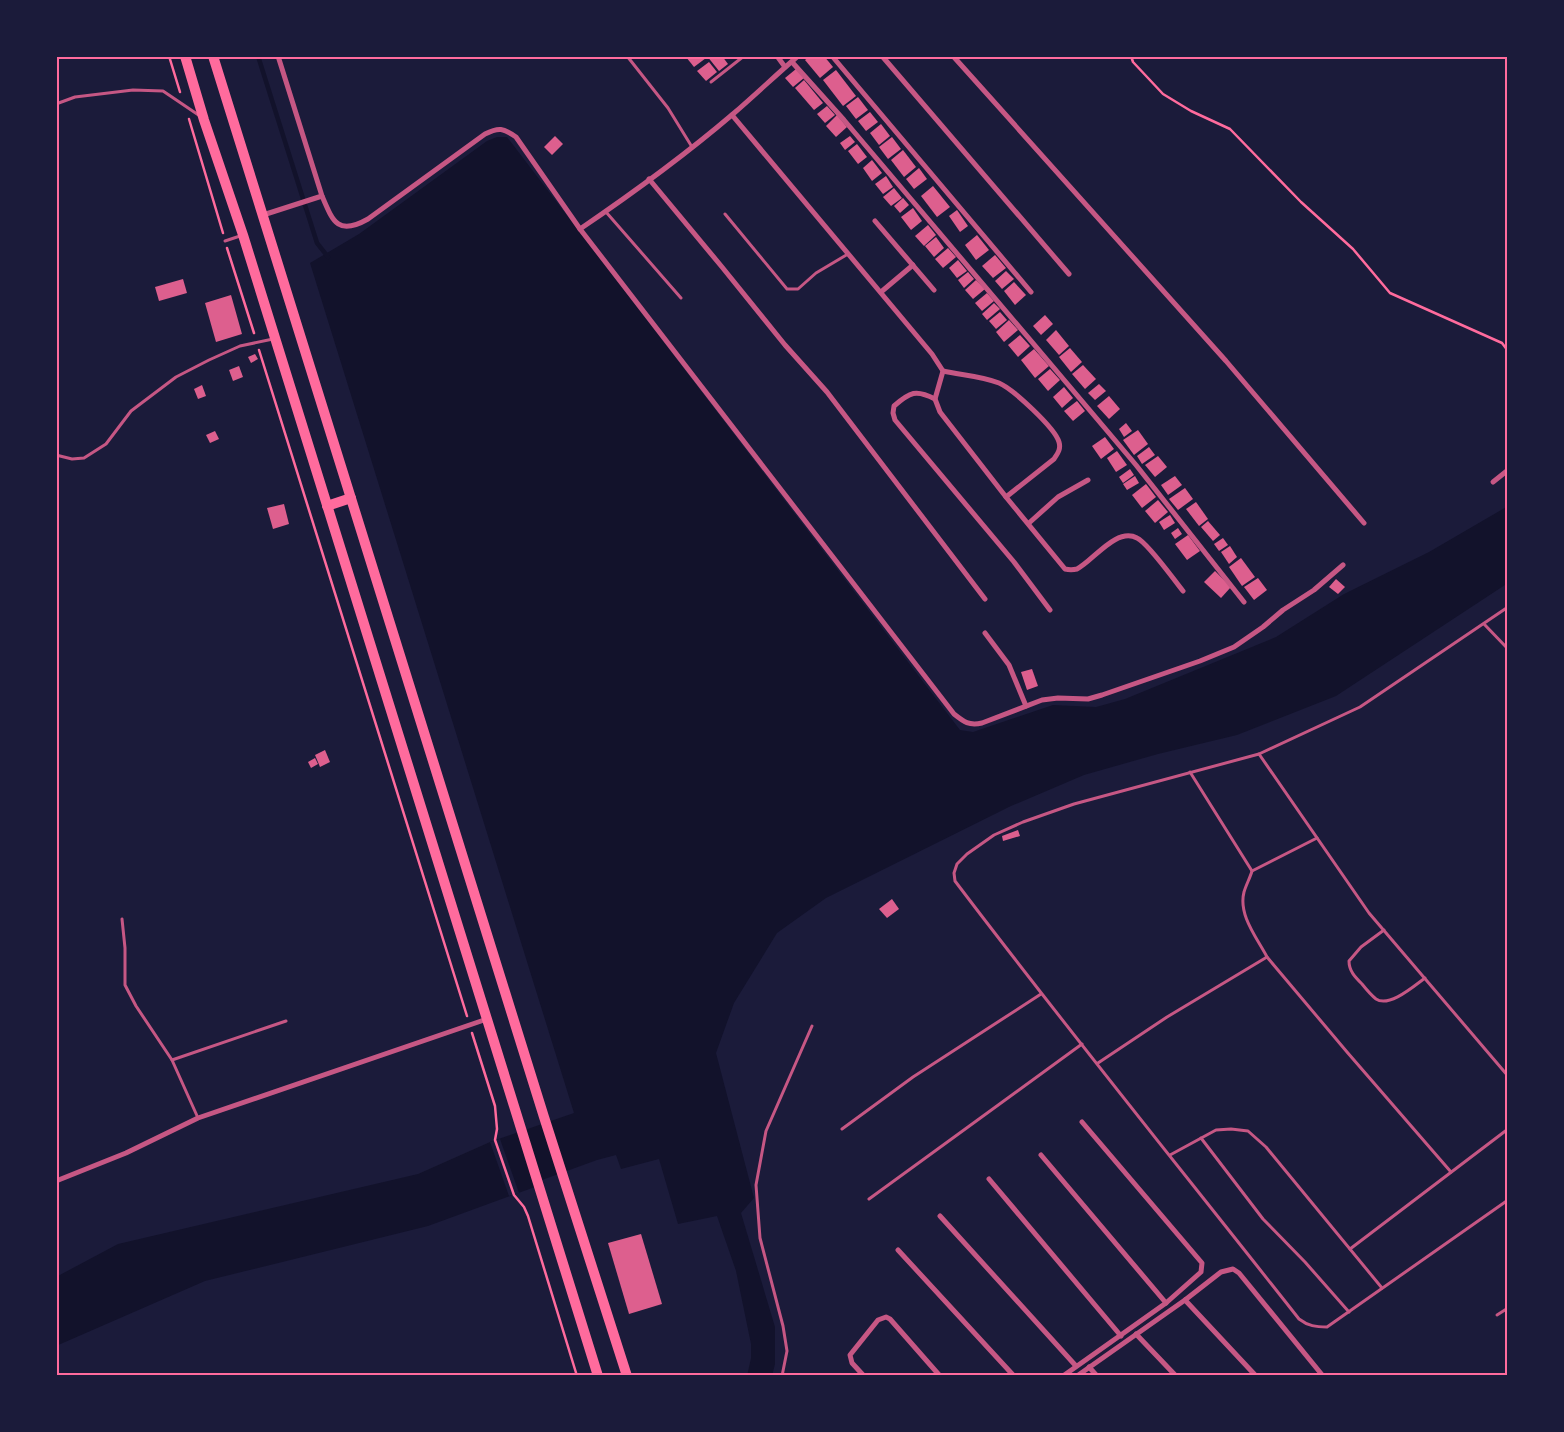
<svg xmlns="http://www.w3.org/2000/svg" width="1564" height="1432" font-family="Montserrat,sans-serif">
<style>
.water{fill:#12122b}
.pier{fill:#1b1b3a}
.lines{fill:none;stroke-linecap:round;stroke-linejoin:round}
.stream{stroke:#12122b;stroke-width:4.5}
.building{fill:#dd5f8e}
.path{stroke:#ff6b9d;stroke-width:2.5}
.service{stroke:#c65784;stroke-width:3}
.minor{stroke:#c65784;stroke-width:5}
.primary{stroke:#ff6b9d;stroke-width:10}
.neatline{fill:none;stroke:#ff6b9d;stroke-width:2}
</style>
<rect width="100%" height="100%" fill="#1b1b3a"/>
<path class="water" d="M497,137H507L960,730L973,732L1053,705L1096,707L1125,699L1276,637L1344,594L1429,552L1508,506V583L1336,696L1237,735L1158,754L1084,775L1011,806L826,898L777,933L734,1003L716,1053L754,1198L741,1213L775,1327V1364L772,1376H747L751,1358V1344L736,1271L717,1216L678,1224L659,1159L621,1169L616,1155L597,1160L542,1180L535,1187L428,1226L205,1281L56,1346V1277L118,1244L418,1174L490,1142L574,1113L310,263L359,234L487,141Z"/>
<path class="pier" d="M500,1139L519,1193L509,1196L490,1142Z"/>
<g class="lines">
<path class="stream" d="M258,56L317,243L328,257"/>
</g>
<g class="building">
<path d="M688,56H704L706,58L694,67L686,57Z"/>
<path d="M707,56H722L728,64L719,71Z"/>
<path d="M810,56H824L833,67L820,78L805,60Z"/>
<path d="M709,62L717,72L706,81L697,71Z"/>
<path d="M796,69L804,78L793,87L785,78Z"/>
<path d="M836,70L856,96L843,106L823,80Z"/>
<path d="M804,80L823,103L814,110L795,88Z"/>
<path d="M858,97L868,110L856,119L846,106Z"/>
<path d="M827,106L835,115L825,123L817,114Z"/>
<path d="M870,112L878,122L866,131L858,121Z"/>
<path d="M837,115L847,127L836,137L826,126Z"/>
<path d="M881,124L890,136L879,145L870,133Z"/>
<path d="M555,136L563,144L552,155L544,147Z"/>
<path d="M850,136L855,142L845,150L840,143Z"/>
<path d="M892,137L901,149L888,159L879,147Z"/>
<path d="M857,144L867,157L858,164L848,151Z"/>
<path d="M903,150L916,167L904,177L891,160Z"/>
<path d="M872,160L882,173L872,181L863,168Z"/>
<path d="M919,168L927,179L914,189L906,179Z"/>
<path d="M886,176L893,187L883,194L875,184Z"/>
<path d="M933,186L950,207L937,217L921,196Z"/>
<path d="M894,188L902,198L891,206L883,197Z"/>
<path d="M903,198L909,205L900,213L894,206Z"/>
<path d="M913,208L922,221L911,230L901,217Z"/>
<path d="M957,210L968,226L960,232L949,216Z"/>
<path d="M928,225L936,235L924,246L915,236Z"/>
<path d="M977,235L989,250L976,260L965,245Z"/>
<path d="M936,237L944,248L934,257L925,246Z"/>
<path d="M948,248L956,257L943,268L935,259Z"/>
<path d="M995,255L1006,268L993,278L982,266Z"/>
<path d="M958,260L967,271L957,278L949,268Z"/>
<path d="M1006,271L1014,279L1002,289L995,281Z"/>
<path d="M968,272L974,279L964,288L958,280Z"/>
<path d="M183,279L187,293L159,301L155,287Z"/>
<path d="M976,280L985,289L973,299L965,290Z"/>
<path d="M1014,282L1026,295L1015,305L1004,291Z"/>
<path d="M987,293L994,301L982,311L975,303Z"/>
<path d="M231,295L242,334L216,342L205,303Z"/>
<path d="M994,303L1000,309L987,320L982,314Z"/>
<path d="M1000,312L1007,320L996,329L989,321Z"/>
<path d="M1045,315L1053,324L1041,335L1033,326Z"/>
<path d="M1009,320L1018,330L1004,342L996,332Z"/>
<path d="M1056,330L1069,346L1059,355L1046,340Z"/>
<path d="M1020,335L1030,346L1018,357L1008,345Z"/>
<path d="M1070,348L1082,362L1071,372L1059,357Z"/>
<path d="M1034,349L1049,366L1035,378L1021,360Z"/>
<path d="M255,354L258,359L251,363L248,357Z"/>
<path d="M1083,365L1096,379L1085,389L1072,374Z"/>
<path d="M239,366L243,377L233,381L229,370Z"/>
<path d="M1050,369L1060,380L1048,391L1038,379Z"/>
<path d="M1099,384L1106,391L1095,400L1088,393Z"/>
<path d="M202,385L206,396L198,399L194,389Z"/>
<path d="M1064,387L1073,398L1062,408L1053,397Z"/>
<path d="M1109,396L1120,409L1109,419L1097,406Z"/>
<path d="M1077,401L1085,411L1073,421L1064,411Z"/>
<path d="M1126,423L1132,431L1124,437L1119,429Z"/>
<path d="M1138,430L1148,444L1134,455L1123,440Z"/>
<path d="M215,431L219,439L210,443L206,435Z"/>
<path d="M1105,437L1114,449L1101,459L1092,446Z"/>
<path d="M1149,447L1155,455L1142,464L1137,456Z"/>
<path d="M1117,451L1127,465L1116,472L1107,458Z"/>
<path d="M1158,456L1167,467L1155,477L1145,465Z"/>
<path d="M1130,469L1134,475L1123,483L1119,477Z"/>
<path d="M1135,476L1139,483L1127,490L1123,484Z"/>
<path d="M1175,476L1182,485L1168,495L1161,485Z"/>
<path d="M1146,484L1156,497L1142,508L1132,495Z"/>
<path d="M1185,488L1193,499L1178,510L1169,499Z"/>
<path d="M1158,500L1168,512L1155,523L1145,511Z"/>
<path d="M1196,502L1208,519L1199,526L1186,509Z"/>
<path d="M284,504L289,524L273,529L267,508Z"/>
<path d="M1170,515L1175,523L1164,530L1159,522Z"/>
<path d="M1208,521L1220,535L1213,541L1201,527Z"/>
<path d="M1178,528L1182,534L1175,539L1171,533Z"/>
<path d="M1188,535L1200,551L1187,560L1175,544Z"/>
<path d="M1223,538L1228,545L1219,551L1214,544Z"/>
<path d="M1230,546L1237,557L1229,564L1221,552Z"/>
<path d="M1241,558L1255,577L1242,586L1229,567Z"/>
<path d="M1215,571L1231,587L1221,598L1204,582Z"/>
<path d="M1258,578L1267,590L1254,600L1244,587Z"/>
<path d="M1336,579L1345,587L1338,594L1329,587Z"/>
<path d="M1032,669L1038,686L1027,690L1021,672Z"/>
<path d="M325,750L330,762L320,767L315,755Z"/>
<path d="M315,758L318,764L311,768L308,762Z"/>
<path d="M1018,830L1020,836L1003,841L1002,836Z"/>
<path d="M892,899L899,909L887,918L879,909Z"/>
<path d="M641,1234L662,1304L629,1314L608,1243Z"/>
</g>
<g class="lines">
<g class="path">
<path d="M169,56L180,92"/>
<path d="M1131,56L1133,62L1163,94L1191,111L1230,129L1301,202L1353,249L1390,293L1502,343L1508,351"/>
<path d="M189,119L223,233"/>
<path d="M227,248L254,333"/>
<path d="M259,350L467,1016"/>
<path d="M472,1033L495,1106L497,1129L495,1140L514,1195L524,1207L528,1216L577,1376"/>
</g>
<g class="service">
<path d="M627,56L668,108L692,147"/>
<path d="M711,82L744,56"/>
<path d="M56,104L75,97L133,90L163,91L200,116"/>
<path d="M606,212L681,298"/>
<path d="M725,214L787,289H798L816,273L848,254"/>
<path d="M225,241L240,236"/>
<path d="M56,455L72,459L84,458L106,444L131,411L176,377L209,360L240,346L273,339"/>
<path d="M1508,607L1360,707L1259,754L1074,804L1023,822L994,835L967,854L957,864L954,873L955,881C1067,1029 1184,1173 1299,1319C1308,1326 1316,1327 1327,1327L1508,1200"/>
<path d="M1484,624L1508,649"/>
<path d="M1259,754L1369,913L1508,1076"/>
<path d="M1252,871L1317,838"/>
<path d="M122,919L125,948V985L136,1006L172,1060"/>
<path d="M1384,930L1361,947L1349,961C1349,971 1355,977 1362,984C1366,989 1371,995 1376,999C1389,1008 1414,986 1425,978"/>
<path d="M1267,957L1347,1052L1451,1172"/>
<path d="M1098,1063L1167,1017L1267,957C1257,938 1238,915 1244,892C1246,885 1250,878 1252,871L1190,772"/>
<path d="M198,1118L172,1060L286,1021"/>
<path d="M842,1129L913,1077L1041,994"/>
<path d="M1201,1138L1263,1219L1305,1262L1349,1312"/>
<path d="M1170,1155L1216,1130L1231,1129L1248,1131L1266,1147L1382,1288"/>
<path d="M869,1199L1082,1044"/>
<path d="M1350,1249L1508,1129"/>
<path d="M1497,1315L1508,1308"/>
<path d="M782,1376L787,1351L783,1326L760,1238L756,1185L766,1131L812,1026"/>
</g>
<g class="minor">
<path d="M278,56L322,196C333,222 338,236 368,219L485,134C499,127 503,128 516,137L580,229L954,714C964,722 969,726 982,723L1042,700L1058,698L1088,699L1102,695L1200,661L1234,647L1263,627L1283,610L1314,590L1343,565"/>
<path d="M777,56L785,67"/>
<path d="M832,56L1031,292"/>
<path d="M882,56L1069,274"/>
<path d="M953,56L1226,361L1364,523"/>
<path d="M792,62L844,120L1136,465L1244,602"/>
<path d="M732,115L932,354L943,371L935,399L940,412L1006,497L1065,569C1069,570 1073,570 1077,569C1093,561 1116,527 1137,538C1148,543 1174,580 1183,591"/>
<path d="M649,179L722,267L785,345L827,392L985,599"/>
<path d="M263,215L322,196"/>
<path d="M875,221L934,290"/>
<path d="M580,229C633,193 685,155 733,114C755,95 776,75 798,56"/>
<path d="M881,292L913,265"/>
<path d="M943,371C961,375 982,376 999,383C1013,389 1055,428 1059,442C1061,449 1058,453 1054,459L1006,497"/>
<path d="M935,399C916,389 910,392 894,406L893,413L895,420L1014,562L1050,610"/>
<path d="M1493,482L1508,470"/>
<path d="M1029,523L1058,497L1088,480"/>
<path d="M985,633L1009,665L1026,706"/>
<path d="M1041,1155L1166,1303"/>
<path d="M989,1179L1121,1336"/>
<path d="M56,1181L126,1153L198,1118L487,1019"/>
<path d="M940,1216L1076,1366"/>
<path d="M898,1250L1014,1376"/>
<path d="M1185,1300L1256,1376"/>
<path d="M1136,1334L1176,1376"/>
<path d="M1089,1367L1097,1376"/>
<path d="M864,1376L852,1363L850,1355L878,1320L886,1317L890,1319L940,1376"/>
<path d="M1063,1376L1166,1303L1201,1272L1202,1263L1082,1122"/>
<path d="M1077,1376L1185,1300L1221,1272L1233,1269L1239,1273L1323,1376"/>
</g>
<g class="primary">
<path d="M185,56L204,120L243,235L598,1376"/>
<path d="M213,56L544,1117L627,1376"/>
<path d="M327,506L351,498"/>
</g>
</g>
<rect width="1564" height="1432" fill="none" stroke="#1b1b3a" stroke-width="115"/>
<rect x="58" y="58" width="1448" height="1316" class="neatline"/>
</svg>
